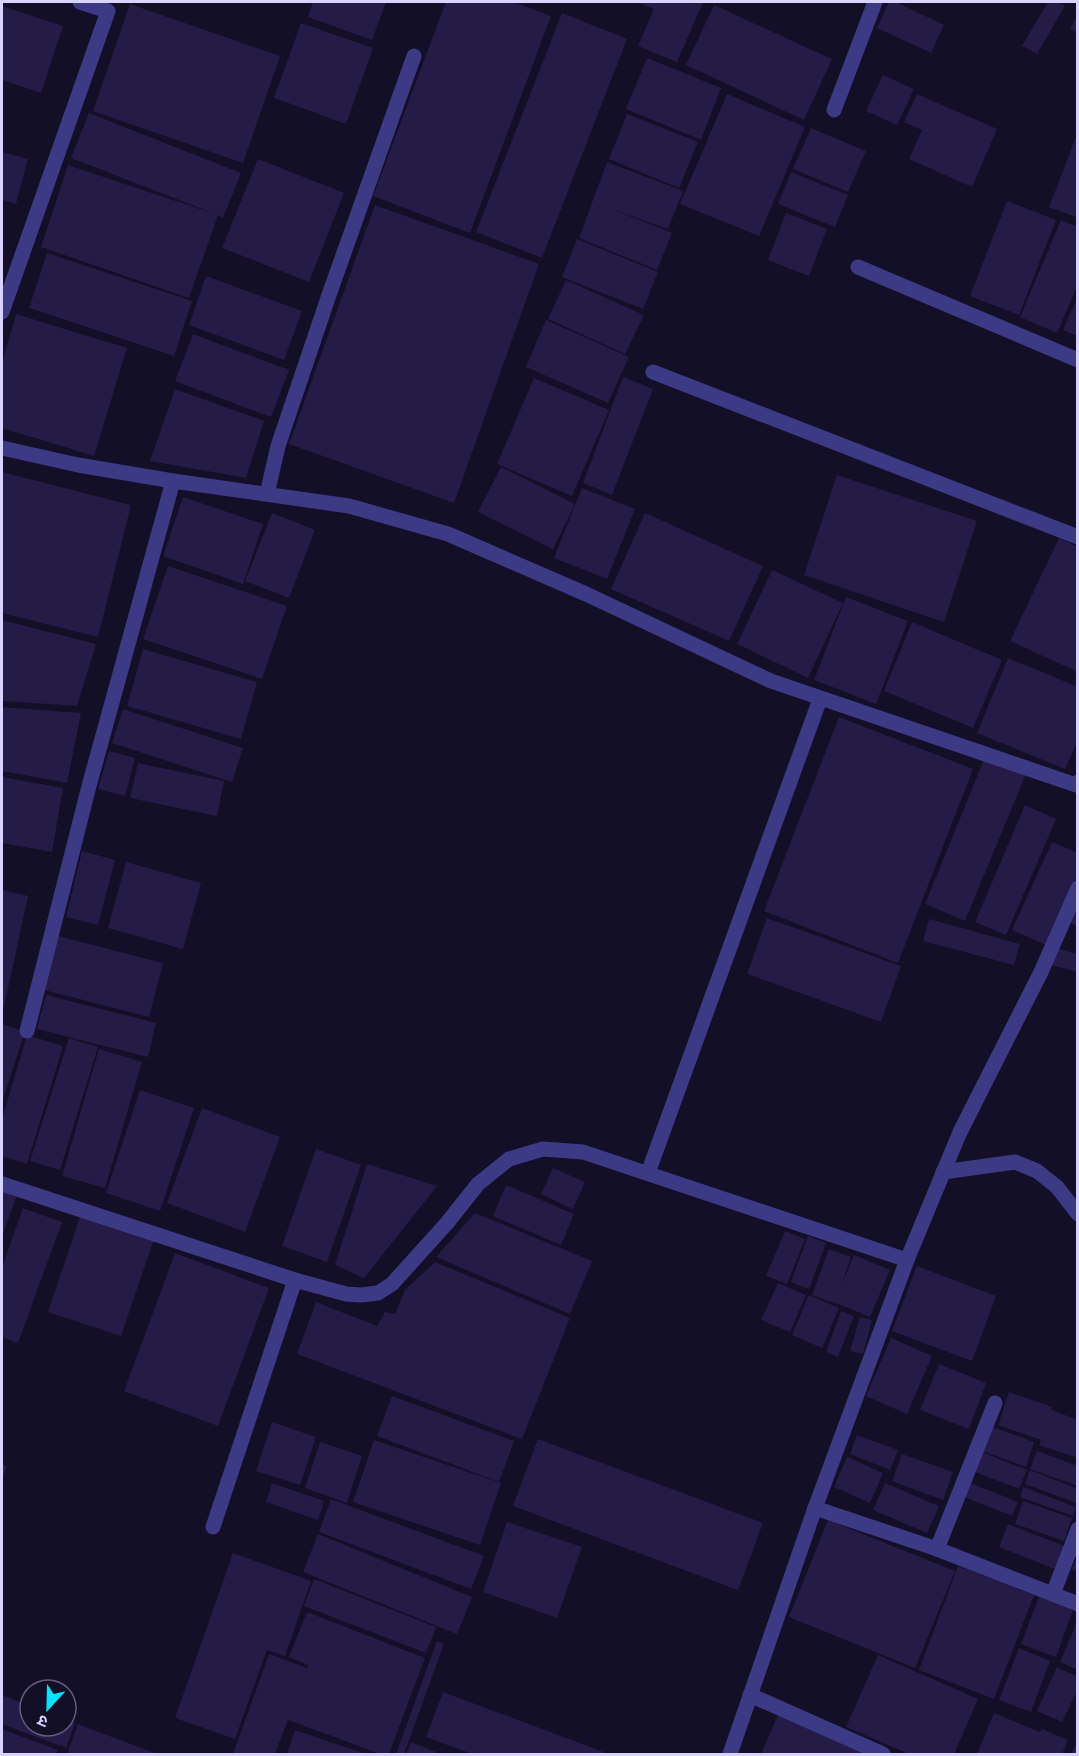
<svg xmlns="http://www.w3.org/2000/svg" width="1079" height="1756" font-family="'DejaVu Sans','Noto Sans Devanagari',sans-serif">
<style>
.building{fill:#241b47}
.lines{fill:none;stroke-linecap:round;stroke-linejoin:round}
.minor{stroke:#3d3a85;stroke-width:15}
</style>
<rect width="100%" height="100%" fill="#130f26"/>
<g class="building">
<path d="M313,2H386L372,40L308,17Z"/>
<path d="M446,2H513L551,16L470,233L373,196Z"/>
<path d="M637,2H703L677,62L638,46L654,9Z"/>
<path d="M889,2H896L944,25L931,53L877,28Z"/>
<path d="M1048,2H1057L1065,6L1037,54L1022,46Z"/>
<path d="M130,4L280,56L243,163L93,111Z"/>
<path d="M714,5L832,59L804,120L686,65Z"/>
<path d="M2,6L63,26L41,93L2,80Z"/>
<path d="M562,13L627,39L542,258L476,232Z"/>
<path d="M1078,14V33L1070,29Z"/>
<path d="M301,23L373,48L346,124L274,98Z"/>
<path d="M647,58L721,88L701,140L626,109Z"/>
<path d="M883,75L914,89L897,125L866,111Z"/>
<path d="M727,94L805,127L759,236L680,204Z"/>
<path d="M917,94L997,129L972,187L909,159L922,130L904,122Z"/>
<path d="M89,113L241,173L223,218L218,215L189,298L41,247L68,165L215,214L71,158Z"/>
<path d="M627,114L698,142L679,188L609,159Z"/>
<path d="M811,128L866,151L848,192L793,169Z"/>
<path d="M1078,132V218L1049,207Z"/>
<path d="M2,152L28,159L16,204L2,200Z"/>
<path d="M258,159L344,193L309,282L222,248Z"/>
<path d="M607,162L683,191L668,229L614,210L672,233L657,270L579,238Z"/>
<path d="M791,172L848,195L835,227L778,204Z"/>
<path d="M1007,201L1056,220L1019,315L970,296Z"/>
<path d="M375,205L539,264L454,503L289,444Z"/>
<path d="M786,213L827,229L809,276L768,260Z"/>
<path d="M1061,220L1078,227V284L1057,333L1020,317Z"/>
<path d="M577,239L658,272L643,309L562,277Z"/>
<path d="M47,253L192,301L174,356L29,308Z"/>
<path d="M206,276L302,311L284,360L189,325Z"/>
<path d="M566,280L644,315L625,354L548,319Z"/>
<path d="M1078,297V336L1063,330Z"/>
<path d="M16,314L127,348L94,456L2,428V363Z"/>
<path d="M546,320L629,357L608,403L526,367Z"/>
<path d="M193,334L289,370L271,417L175,381Z"/>
<path d="M623,377L653,389L612,495L583,483Z"/>
<path d="M534,378L609,410L572,496L497,464Z"/>
<path d="M175,389L264,421L246,478L150,461Z"/>
<path d="M501,467L575,504L553,549L478,512Z"/>
<path d="M2,472L131,505L98,637L2,613Z"/>
<path d="M837,475L977,521L944,622L804,575Z"/>
<path d="M582,488L635,509L607,579L554,558Z"/>
<path d="M183,497L263,524L243,584L163,556Z"/>
<path d="M272,513L315,530L289,598L245,581Z"/>
<path d="M645,513L763,566L729,641L611,589Z"/>
<path d="M1059,538L1078,547V672L1010,641Z"/>
<path d="M168,566L287,606L262,679L143,639Z"/>
<path d="M772,570L843,603L808,678L737,644Z"/>
<path d="M846,597L908,621L876,704L814,680Z"/>
<path d="M2,620L96,644L77,706L2,701Z"/>
<path d="M912,622L1002,660L973,728L884,691Z"/>
<path d="M143,649L257,682L241,739L127,706Z"/>
<path d="M1008,658L1078,687V739L1065,769L977,733Z"/>
<path d="M2,707L81,713L67,783L2,771Z"/>
<path d="M123,709L243,748L232,782L112,743Z"/>
<path d="M839,717L973,769L898,963L764,911Z"/>
<path d="M109,751L135,758L125,796L98,789Z"/>
<path d="M985,757L1026,774L965,921L925,904Z"/>
<path d="M138,763L224,781L217,816L130,798Z"/>
<path d="M2,777L63,788L52,852L2,843Z"/>
<path d="M1025,805L1056,819L1006,935L975,922Z"/>
<path d="M1052,842L1078,853V875L1046,945L1012,930Z"/>
<path d="M82,851L115,860L98,925L66,917Z"/>
<path d="M126,862L201,883L183,949L108,928Z"/>
<path d="M2,890L28,896L4,1007H2Z"/>
<path d="M1078,899V927L1067,921Z"/>
<path d="M767,918L901,966L881,1022L747,974Z"/>
<path d="M929,919L1020,944L1014,965L923,941Z"/>
<path d="M58,936L163,963L149,1017L44,990Z"/>
<path d="M1056,948L1078,954V972L1051,965Z"/>
<path d="M46,995L156,1023L148,1057L37,1029Z"/>
<path d="M2,1024L25,1032L2,1102Z"/>
<path d="M27,1035L63,1046L27,1164L2,1156V1119Z"/>
<path d="M69,1038L98,1047L60,1170L30,1161Z"/>
<path d="M99,1049L142,1062L105,1188L62,1176Z"/>
<path d="M140,1090L194,1108L160,1211L106,1193Z"/>
<path d="M202,1108L280,1137L245,1232L167,1203Z"/>
<path d="M316,1149L361,1165L327,1262L282,1246Z"/>
<path d="M367,1164L437,1186L364,1278L335,1265Z"/>
<path d="M553,1168L585,1182L573,1209L541,1194Z"/>
<path d="M506,1185L574,1214L561,1245L493,1216Z"/>
<path d="M2,1190L17,1195L2,1236Z"/>
<path d="M23,1208L62,1222L18,1343L2,1337V1267Z"/>
<path d="M475,1213L592,1261L570,1314L436,1257Z"/>
<path d="M81,1214L154,1239L121,1336L48,1312Z"/>
<path d="M785,1231L805,1239L787,1284L766,1276Z"/>
<path d="M808,1236L826,1243L809,1289L791,1282Z"/>
<path d="M829,1249L851,1257L841,1286L854,1255L890,1270L870,1317L834,1302V1303L812,1295Z"/>
<path d="M175,1253L269,1288L218,1426L124,1391Z"/>
<path d="M435,1262L570,1318L522,1439L297,1354L316,1302L377,1326L385,1312L395,1314L405,1290Z"/>
<path d="M917,1266L996,1296L972,1361L892,1331Z"/>
<path d="M778,1283L806,1295L790,1332L761,1320Z"/>
<path d="M809,1295L839,1308L822,1348L792,1335Z"/>
<path d="M841,1311L854,1316L838,1357L826,1352Z"/>
<path d="M860,1317L872,1320L863,1354L850,1351Z"/>
<path d="M891,1338L932,1356L907,1414L866,1396Z"/>
<path d="M939,1364L986,1383L969,1429L920,1410Z"/>
<path d="M1009,1392L1052,1407L1051,1410L1078,1420V1458L1039,1445L1041,1440L998,1425Z"/>
<path d="M392,1396L514,1441L499,1482L377,1436Z"/>
<path d="M272,1422L316,1437L300,1485L256,1471Z"/>
<path d="M990,1426L1034,1442L1026,1467L982,1451Z"/>
<path d="M857,1435L898,1450L890,1470L850,1454Z"/>
<path d="M538,1439L763,1523L738,1590L513,1506Z"/>
<path d="M374,1440L501,1483L480,1545L353,1502Z"/>
<path d="M320,1442L362,1456L347,1503L305,1488Z"/>
<path d="M977,1450L1027,1470L1019,1489L970,1470Z"/>
<path d="M1037,1451L1078,1466V1486L1030,1469Z"/>
<path d="M902,1454L953,1472L943,1500L892,1481Z"/>
<path d="M847,1457L883,1473L870,1503L834,1487Z"/>
<path d="M2,1464L7,1466L2,1480Z"/>
<path d="M1030,1470L1078,1489L1076,1503L1025,1484Z"/>
<path d="M968,1482L1018,1502L1012,1516L962,1496Z"/>
<path d="M272,1483L324,1501L318,1520L266,1502Z"/>
<path d="M885,1483L939,1506L927,1533L873,1510Z"/>
<path d="M1023,1487L1076,1507L1073,1516L1020,1497Z"/>
<path d="M331,1499L484,1556L471,1589L319,1532Z"/>
<path d="M1023,1501L1072,1518L1064,1541L1015,1524Z"/>
<path d="M828,1520L955,1571L915,1668L789,1617Z"/>
<path d="M507,1522L582,1547L557,1618L483,1592Z"/>
<path d="M1008,1524L1064,1546L1055,1569L999,1547Z"/>
<path d="M318,1534L472,1597L457,1634L303,1572Z"/>
<path d="M233,1553L311,1581L285,1656L267,1650L235,1739L175,1718Z"/>
<path d="M1078,1556V1572L1072,1569Z"/>
<path d="M958,1566L1034,1595L994,1699L919,1670Z"/>
<path d="M314,1579L436,1627L426,1653L304,1606Z"/>
<path d="M1039,1597L1073,1610L1056,1657L1021,1644Z"/>
<path d="M307,1612L425,1658L389,1754H380L288,1720L275,1754H233L269,1654L307,1668L308,1665L289,1657Z"/>
<path d="M1078,1619V1670L1060,1662Z"/>
<path d="M437,1641L444,1644L404,1754H396Z"/>
<path d="M1019,1648L1050,1661L1031,1712L999,1700Z"/>
<path d="M878,1655L978,1699L954,1754H909L846,1727Z"/>
<path d="M1057,1667L1078,1677V1689L1062,1722L1037,1711Z"/>
<path d="M443,1692L609,1754H472L426,1737Z"/>
<path d="M2,1695L30,1706V1726H66V1719L75,1723L66,1748L2,1724Z"/>
<path d="M994,1713L1040,1732L1042,1729L1068,1740L1062,1754H977Z"/>
<path d="M778,1715L867,1754H761Z"/>
<path d="M78,1724L157,1754H67Z"/>
<path d="M2,1729L58,1750L56,1754H2Z"/>
<path d="M295,1730L366,1754H287Z"/>
<path d="M1078,1740V1754H1071Z"/>
<path d="M411,1742L441,1754H406Z"/>
</g>
<g class="lines">
<g class="minor">
<path d="M834,110L875,2"/>
<path d="M858,267L1078,360"/>
<path d="M2,312L108,11L80,2"/>
<path d="M653,372L1078,537"/>
<path d="M2,448L78,465L173,481L349,506L448,534L586,594L771,681L1076,785L1078,782"/>
<path d="M267,494L278,446L330,292L414,56"/>
<path d="M27,1031L89,786L173,481"/>
<path d="M943,1172L1015,1162L1037,1171L1057,1187L1078,1214"/>
<path d="M648,1173L820,699"/>
<path d="M2,1184L295,1280L346,1294L361,1295L378,1293L392,1284L447,1223L478,1184L509,1159L543,1149L583,1152L907,1260"/>
<path d="M815,1508L937,1549L1078,1604"/>
<path d="M213,1527L295,1280"/>
<path d="M937,1549L995,1403"/>
<path d="M1053,1594L1078,1529"/>
<path d="M750,1695L883,1754"/>
<path d="M730,1754L815,1508L907,1260L960,1132L1041,972L1078,888"/>
</g>
</g>
<rect width="1079" height="1756" fill="none" stroke="#d9d4ff" stroke-width="6"/>
<g transform="translate(48 1708) rotate(202)"><circle r="28" fill="#130f26" stroke="#625e7d" stroke-width="1.5"/>
<path d="M0-4.5L10 22L0 15L-10 22Z" fill="#00e5ff"/>
<text y="-9" font-size="16" font-weight="bold" text-anchor="middle" fill="#d9d4ff">उ</text>
</g>
</svg>
